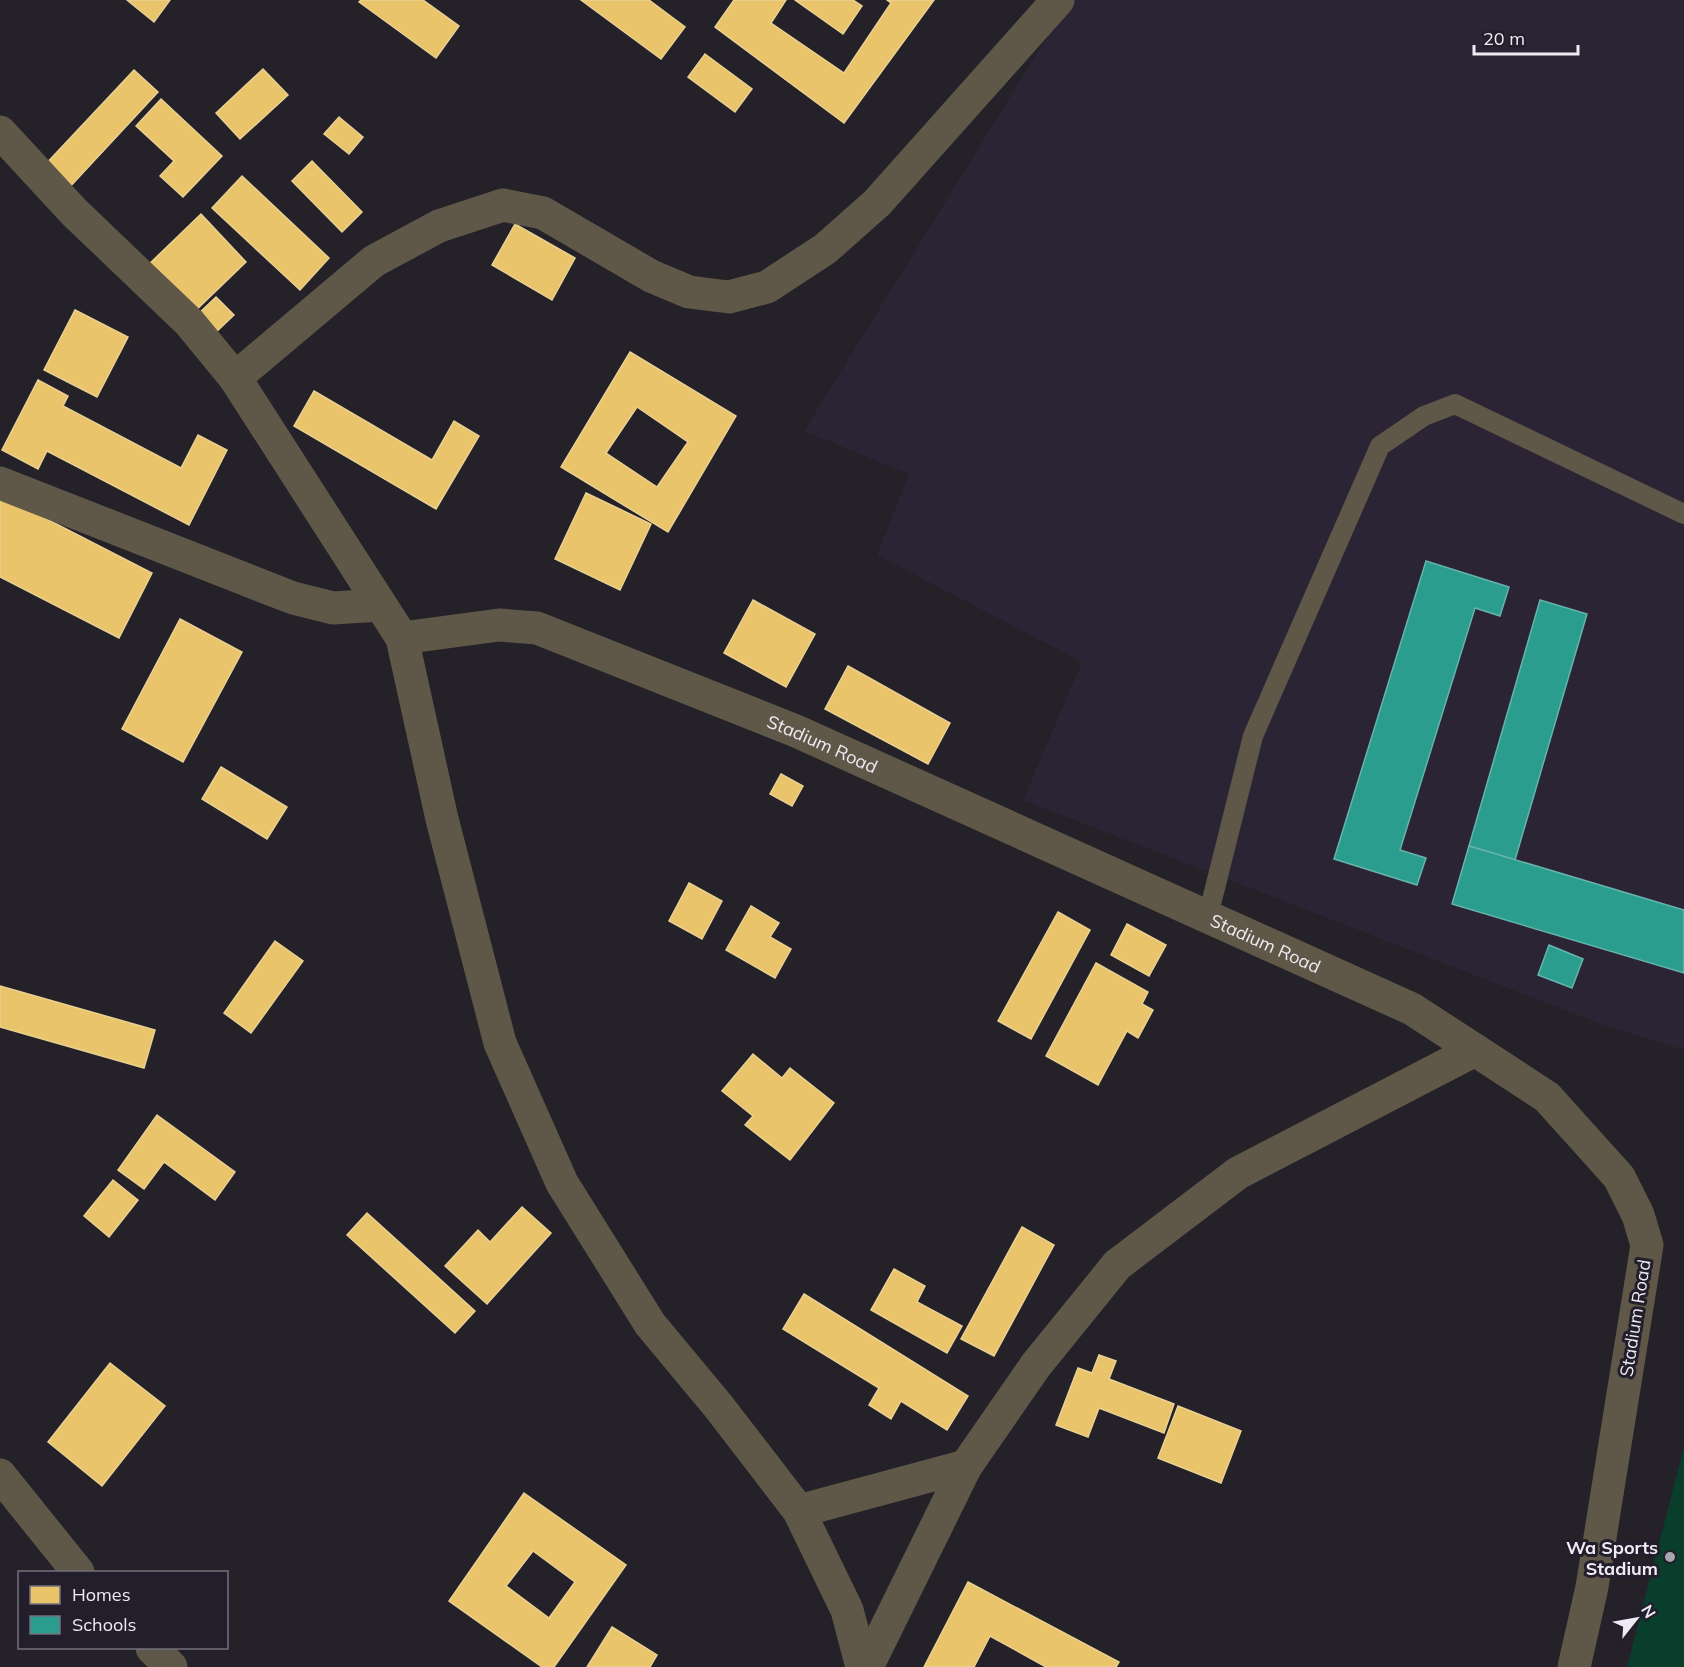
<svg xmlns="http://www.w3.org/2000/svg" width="1684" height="1667" font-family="Mulish,sans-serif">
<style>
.built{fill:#2a2435}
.green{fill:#093d2c}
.homes{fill:#e9c46a;stroke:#ead093;stroke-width:1.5;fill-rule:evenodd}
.schools{fill:#2a9d8f;stroke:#65b4ad;stroke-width:1.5}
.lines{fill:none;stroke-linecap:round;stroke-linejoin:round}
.lane{stroke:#5f5849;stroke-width:20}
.street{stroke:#5f5849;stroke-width:33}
.poi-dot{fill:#a7a5ad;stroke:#231e2c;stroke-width:2}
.labels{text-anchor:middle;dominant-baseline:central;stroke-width:6;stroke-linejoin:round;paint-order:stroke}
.street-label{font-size:18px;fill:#eeebf4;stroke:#231e2c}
.poi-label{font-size:18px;font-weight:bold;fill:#eeebf4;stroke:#231e2c;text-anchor:end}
</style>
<rect width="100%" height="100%" fill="#242228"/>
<path class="built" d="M1070,0H1684V1050L1601,1024L1023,800L1082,662L877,555L909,474L804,431Z"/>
<path class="green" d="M1684,1447V1667H1627Z"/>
<g class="homes">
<path d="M127,0H170L154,22Z"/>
<path d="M361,0H423L459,26L436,58L359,2Z"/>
<path d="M581,0H649L685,27L661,59Z"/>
<path d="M734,0H786L771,23L844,73L891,3L887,0H934L844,123L715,27Z"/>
<path d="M795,0H853L862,6L843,34Z"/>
<path d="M705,54L752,89L735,112L688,77Z"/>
<path d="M263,69L288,95L240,139L216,113Z"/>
<path d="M134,70L158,92L67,190L43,167Z"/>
<path d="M161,99L222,156L183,197L160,176L174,161L136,126Z"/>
<path d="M339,117L363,137L349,154L324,134Z"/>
<path d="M312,161L362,212L342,232L292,181Z"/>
<path d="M242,176L329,258L300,290L212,208Z"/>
<path d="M201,214L246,262L189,317L143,270Z"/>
<path d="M515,224L575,258L552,300L492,265Z"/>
<path d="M216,297L234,315L213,335L195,317Z"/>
<path d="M75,310L128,337L97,397L44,370Z"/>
<path d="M630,352L736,416L668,532L561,467ZM637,407L688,442L657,487L606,453Z"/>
<path d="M38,380L68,396L63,406L181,468L198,435L227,450L189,525L47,451L38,469L2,450Z"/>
<path d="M314,391L432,460L454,421L479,436L436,509L294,426Z"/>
<path d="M586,493L651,524L620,590L555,559Z"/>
<path d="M0,495L152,573L119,638L0,577Z"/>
<path d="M753,600L815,634L786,687L724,653Z"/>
<path d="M180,619L242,652L183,762L122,729Z"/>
<path d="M848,666L950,723L928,764L825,709Z"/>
<path d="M221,767L287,807L267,839L202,799Z"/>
<path d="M781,774L803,786L792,806L770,794Z"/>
<path d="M689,883L722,901L702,939L669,921Z"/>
<path d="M751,906L779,923L770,937L791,949L775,978L726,950Z"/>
<path d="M1058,912L1090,930L1031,1039L998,1021Z"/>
<path d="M1127,924L1166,945L1149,976L1111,955Z"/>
<path d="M275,941L303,961L251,1033L224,1013Z"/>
<path d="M1096,963L1148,992L1142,1004L1153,1010L1138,1038L1127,1031L1098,1085L1046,1056Z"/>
<path d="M0,986L155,1030L144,1068L0,1027Z"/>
<path d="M753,1054L782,1078L790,1068L834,1103L790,1160L745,1125L753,1116L722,1091Z"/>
<path d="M157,1115L235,1172L215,1200L164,1162L144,1189L118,1170Z"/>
<path d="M113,1180L138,1200L109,1237L84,1216Z"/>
<path d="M522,1207L551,1233L487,1304L445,1266L478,1230L490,1242Z"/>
<path d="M367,1213L475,1311L455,1333L347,1235Z"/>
<path d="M1022,1227L1054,1245L994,1356L961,1339Z"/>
<path d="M894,1269L925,1286L917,1302L962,1326L947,1353L871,1310Z"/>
<path d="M804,1294L968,1396L947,1430L901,1401L891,1419L869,1405L879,1388L783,1329Z"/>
<path d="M1099,1355L1116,1361L1109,1379L1174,1404L1164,1433L1099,1408L1088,1437L1056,1425L1078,1368L1092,1373Z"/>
<path d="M110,1363L165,1406L102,1486L48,1442Z"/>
<path d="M1178,1406L1241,1431L1221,1483L1158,1458Z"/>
<path d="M524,1493L626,1565L554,1667H542L449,1601ZM533,1551L575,1582L549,1618L506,1586Z"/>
<path d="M968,1582L1119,1662L1116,1667H1046L990,1636L974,1667H924Z"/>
<path d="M612,1627L657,1655L650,1667H587Z"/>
</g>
<g class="schools">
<path d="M1426,561L1509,587L1500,616L1475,608L1400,850L1426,858L1417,885L1334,859Z"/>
<path d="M1540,600L1587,614L1515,860L1469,846Z"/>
<path d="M1469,846L1684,910V973L1452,904Z"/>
<path d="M1549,945L1583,959L1572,988L1538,975Z"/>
</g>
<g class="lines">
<path class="lane" d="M1208,916L1253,736L1380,446L1424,416L1455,404L1684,514"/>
<g class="street">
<path d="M0,132L74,212L189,322L235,378L402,638L442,819L500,1043L562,1183L650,1324L719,1407L799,1511L847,1610L862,1667"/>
<path d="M235,378L374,261L439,226L503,205L543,213L651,276L689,292L729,297L767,287L825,249L877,203L1058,0"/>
<path d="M0,483L293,598L333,608L380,605"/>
<path id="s1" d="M402,638L499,625L537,628L796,731L1412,1009L1547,1097L1619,1177L1638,1215L1647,1245L1592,1587L1574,1667"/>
<path d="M0,1475L78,1572"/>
<path d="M799,1511L966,1466"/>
<path d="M152,1648L171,1667"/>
<path d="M867,1667L966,1466L1036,1365L1117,1265L1238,1173L1475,1050"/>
</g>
</g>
<circle class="poi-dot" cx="1670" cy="1557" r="6"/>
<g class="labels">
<g class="street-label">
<text stroke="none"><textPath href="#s1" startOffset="444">Stadium Road</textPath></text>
<text stroke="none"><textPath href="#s1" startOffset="930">Stadium Road</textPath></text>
<text transform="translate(1635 1318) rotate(-81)">Stadium Road</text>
</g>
<g class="poi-label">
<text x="1658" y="1547">Wa Sports<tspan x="1658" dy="21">Stadium</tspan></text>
</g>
</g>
<rect x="18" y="1571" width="210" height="78" fill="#231e2c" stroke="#74707c" stroke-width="1.5"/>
<rect x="30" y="1586" width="30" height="18" fill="#e9c46a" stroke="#74707c" stroke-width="1.5"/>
<text x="72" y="1601" font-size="18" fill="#eeebf4">Homes</text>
<rect x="30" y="1616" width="30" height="18" fill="#2a9d8f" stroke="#74707c" stroke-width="1.5"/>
<text x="72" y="1631" font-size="18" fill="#eeebf4">Schools</text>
<g transform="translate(1636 1619) rotate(59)" stroke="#231e2c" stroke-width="4.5" paint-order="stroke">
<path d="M0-4.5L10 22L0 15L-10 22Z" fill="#eeebf4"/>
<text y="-9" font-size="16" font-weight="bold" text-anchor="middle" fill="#eeebf4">N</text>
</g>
<path d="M1474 45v9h104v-9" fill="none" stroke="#eeebf4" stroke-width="3"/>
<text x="1483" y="45" font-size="18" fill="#eeebf4" stroke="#231e2c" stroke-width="4.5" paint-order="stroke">20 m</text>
</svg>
